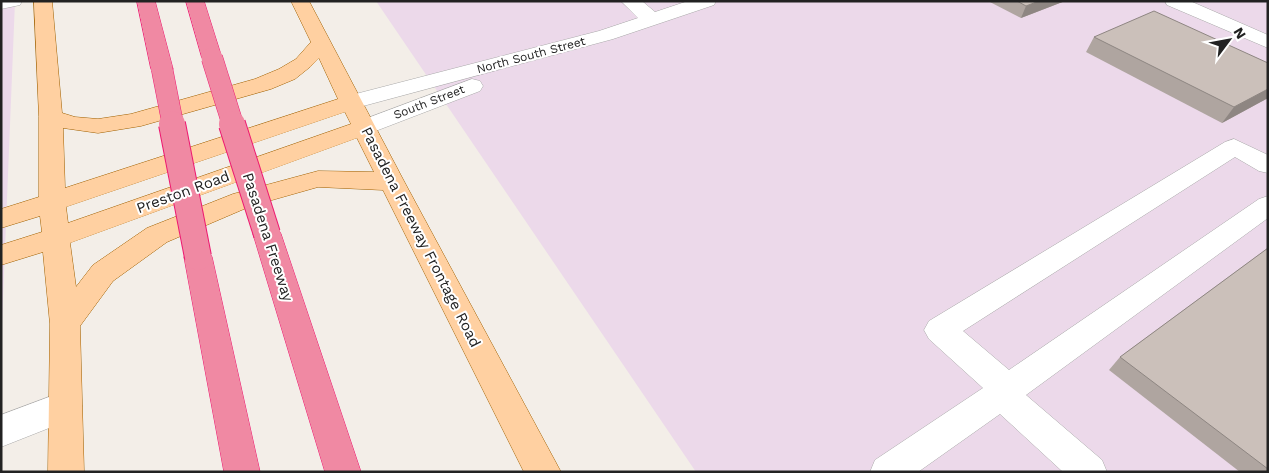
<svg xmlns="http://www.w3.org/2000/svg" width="1269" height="473" font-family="'Work Sans',sans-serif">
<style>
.industrial{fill:#ecd9ea}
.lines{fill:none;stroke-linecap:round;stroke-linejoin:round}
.minor-casing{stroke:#a9a9a9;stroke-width:1}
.major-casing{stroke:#a06000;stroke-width:1}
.highway-casing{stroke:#ed1870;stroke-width:1}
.minor{fill:#fff;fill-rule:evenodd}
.major{fill:#ffd0a1;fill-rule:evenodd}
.highway{fill:#f089a3;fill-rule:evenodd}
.highway-bridge-far1-casing{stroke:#ed1870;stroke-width:22;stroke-linecap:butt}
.highway-bridge-casing{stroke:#ed1870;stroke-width:28;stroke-linecap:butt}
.highway-bridge-far1{stroke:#f089a3;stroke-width:21}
.highway-bridge{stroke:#f089a3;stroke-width:26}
.wall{fill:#afa5a0}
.shaded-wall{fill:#8e8682}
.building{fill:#cbc0ba;stroke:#8e8682}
.labels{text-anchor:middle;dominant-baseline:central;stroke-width:4;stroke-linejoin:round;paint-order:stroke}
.far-street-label{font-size:12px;fill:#222;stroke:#fff}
.street-label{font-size:15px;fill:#222;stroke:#fff}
</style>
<rect width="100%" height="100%" fill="#f3eee8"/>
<g class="industrial">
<path d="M1,1H15L1,348Z"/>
<path d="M376,1H1268V472H696Z"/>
</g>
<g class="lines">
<defs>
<g id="minor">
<path d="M1,1H22L20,5L1,9Z"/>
<path d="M621,1H642L655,12L688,1H716L714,5L613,39L352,109L344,107L341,102L344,97L599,31L638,18Z"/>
<path d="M1165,1H1190L1268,35V48L1167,5Z"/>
<path d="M472,79L480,81L483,86L480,91L373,132L365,134L357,132L353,127L357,122Z"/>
<path d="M1234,139L1268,155V173L1259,171L1235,157L963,331L1009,370L1259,199L1268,196V218L1026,395L1102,460L1107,472H1063L1000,414L918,472H870L875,460L983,388L929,339L924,330L929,321L1225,142Z"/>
<path d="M65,391L77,395L82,406L77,417L1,447V415Z"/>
</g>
<path id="major" d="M34,1H52L62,113L75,117L98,119L131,114L255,79L279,69L296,59L311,42L291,1H309L405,183L561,472H524L383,190L318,187L251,206L167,242L113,281L80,326L84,472H48L50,324L43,252L1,265V245L42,232L40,216L1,228V209L39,197V117ZM319,58L338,99L65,188L63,128L98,133L141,126L271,89L295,79L310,67ZM345,112L351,124L68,223L66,207ZM357,138L374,172L318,171L233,194L147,228L93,265L76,287L70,243Z"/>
<g id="highway">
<path d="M137,1H155L173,69L170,74L162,75L154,74L151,69Z"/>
<path d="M186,1H204L222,58L219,62L212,64L205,62L202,58Z"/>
<path d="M267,224L277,227L281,234L361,472H325L253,234L257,227Z"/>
<path d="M198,247L208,250L212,257L260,472H224L184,257L188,250Z"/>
</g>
</defs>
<use href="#minor" class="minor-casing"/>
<use href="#major" class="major-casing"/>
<use href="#highway" class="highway-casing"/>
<use href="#minor" class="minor"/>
<use href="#major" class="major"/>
<use href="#highway" class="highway"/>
<defs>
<g id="highway-bridge-far1">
<path d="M212,58L233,125"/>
<path d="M162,69L173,125"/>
</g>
<g id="highway-bridge">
<path d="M172,124L198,257"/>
<path d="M232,124L267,234"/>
</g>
</defs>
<use href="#highway-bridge-far1" class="highway-bridge-far1-casing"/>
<use href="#highway-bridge" class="highway-bridge-casing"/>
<use href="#highway-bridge-far1" class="highway-bridge-far1"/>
<use href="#highway-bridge" class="highway-bridge"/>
</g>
<g class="wall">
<path d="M988,1H1065L1021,18Z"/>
<path d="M1094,37L1268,63V98L1222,123L1086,52Z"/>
<path d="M1268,248V472H1240L1109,370L1120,357Z"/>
</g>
<g class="shaded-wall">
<path d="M1039,1H1065L1021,18L1026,6Z"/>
<path d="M1268,89V98L1222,123L1234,107Z"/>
</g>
<g class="building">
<path d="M1017,1H1039L1026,6Z"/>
<path d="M1154,11L1268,63V89L1234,107L1094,37Z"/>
<path d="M1268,248V469L1120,357Z"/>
</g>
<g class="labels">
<g class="far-street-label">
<text transform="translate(531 55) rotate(-15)">North South Street</text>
<text transform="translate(429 102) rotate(-21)">South Street</text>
</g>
<g class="street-label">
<text transform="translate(183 192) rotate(-20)">Preston Road</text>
<text transform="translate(268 237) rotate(72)">Pasadena Freeway</text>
<text transform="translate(421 237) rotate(63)">Pasadena Freeway Frontage Road</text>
</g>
</g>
<rect width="1269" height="473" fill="none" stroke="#222222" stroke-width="5"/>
<g transform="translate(1229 40) rotate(58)" stroke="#ffffff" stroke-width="4" paint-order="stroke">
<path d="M0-4L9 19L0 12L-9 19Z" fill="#222222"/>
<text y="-8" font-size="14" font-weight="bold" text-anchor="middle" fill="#222222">N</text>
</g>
</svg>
